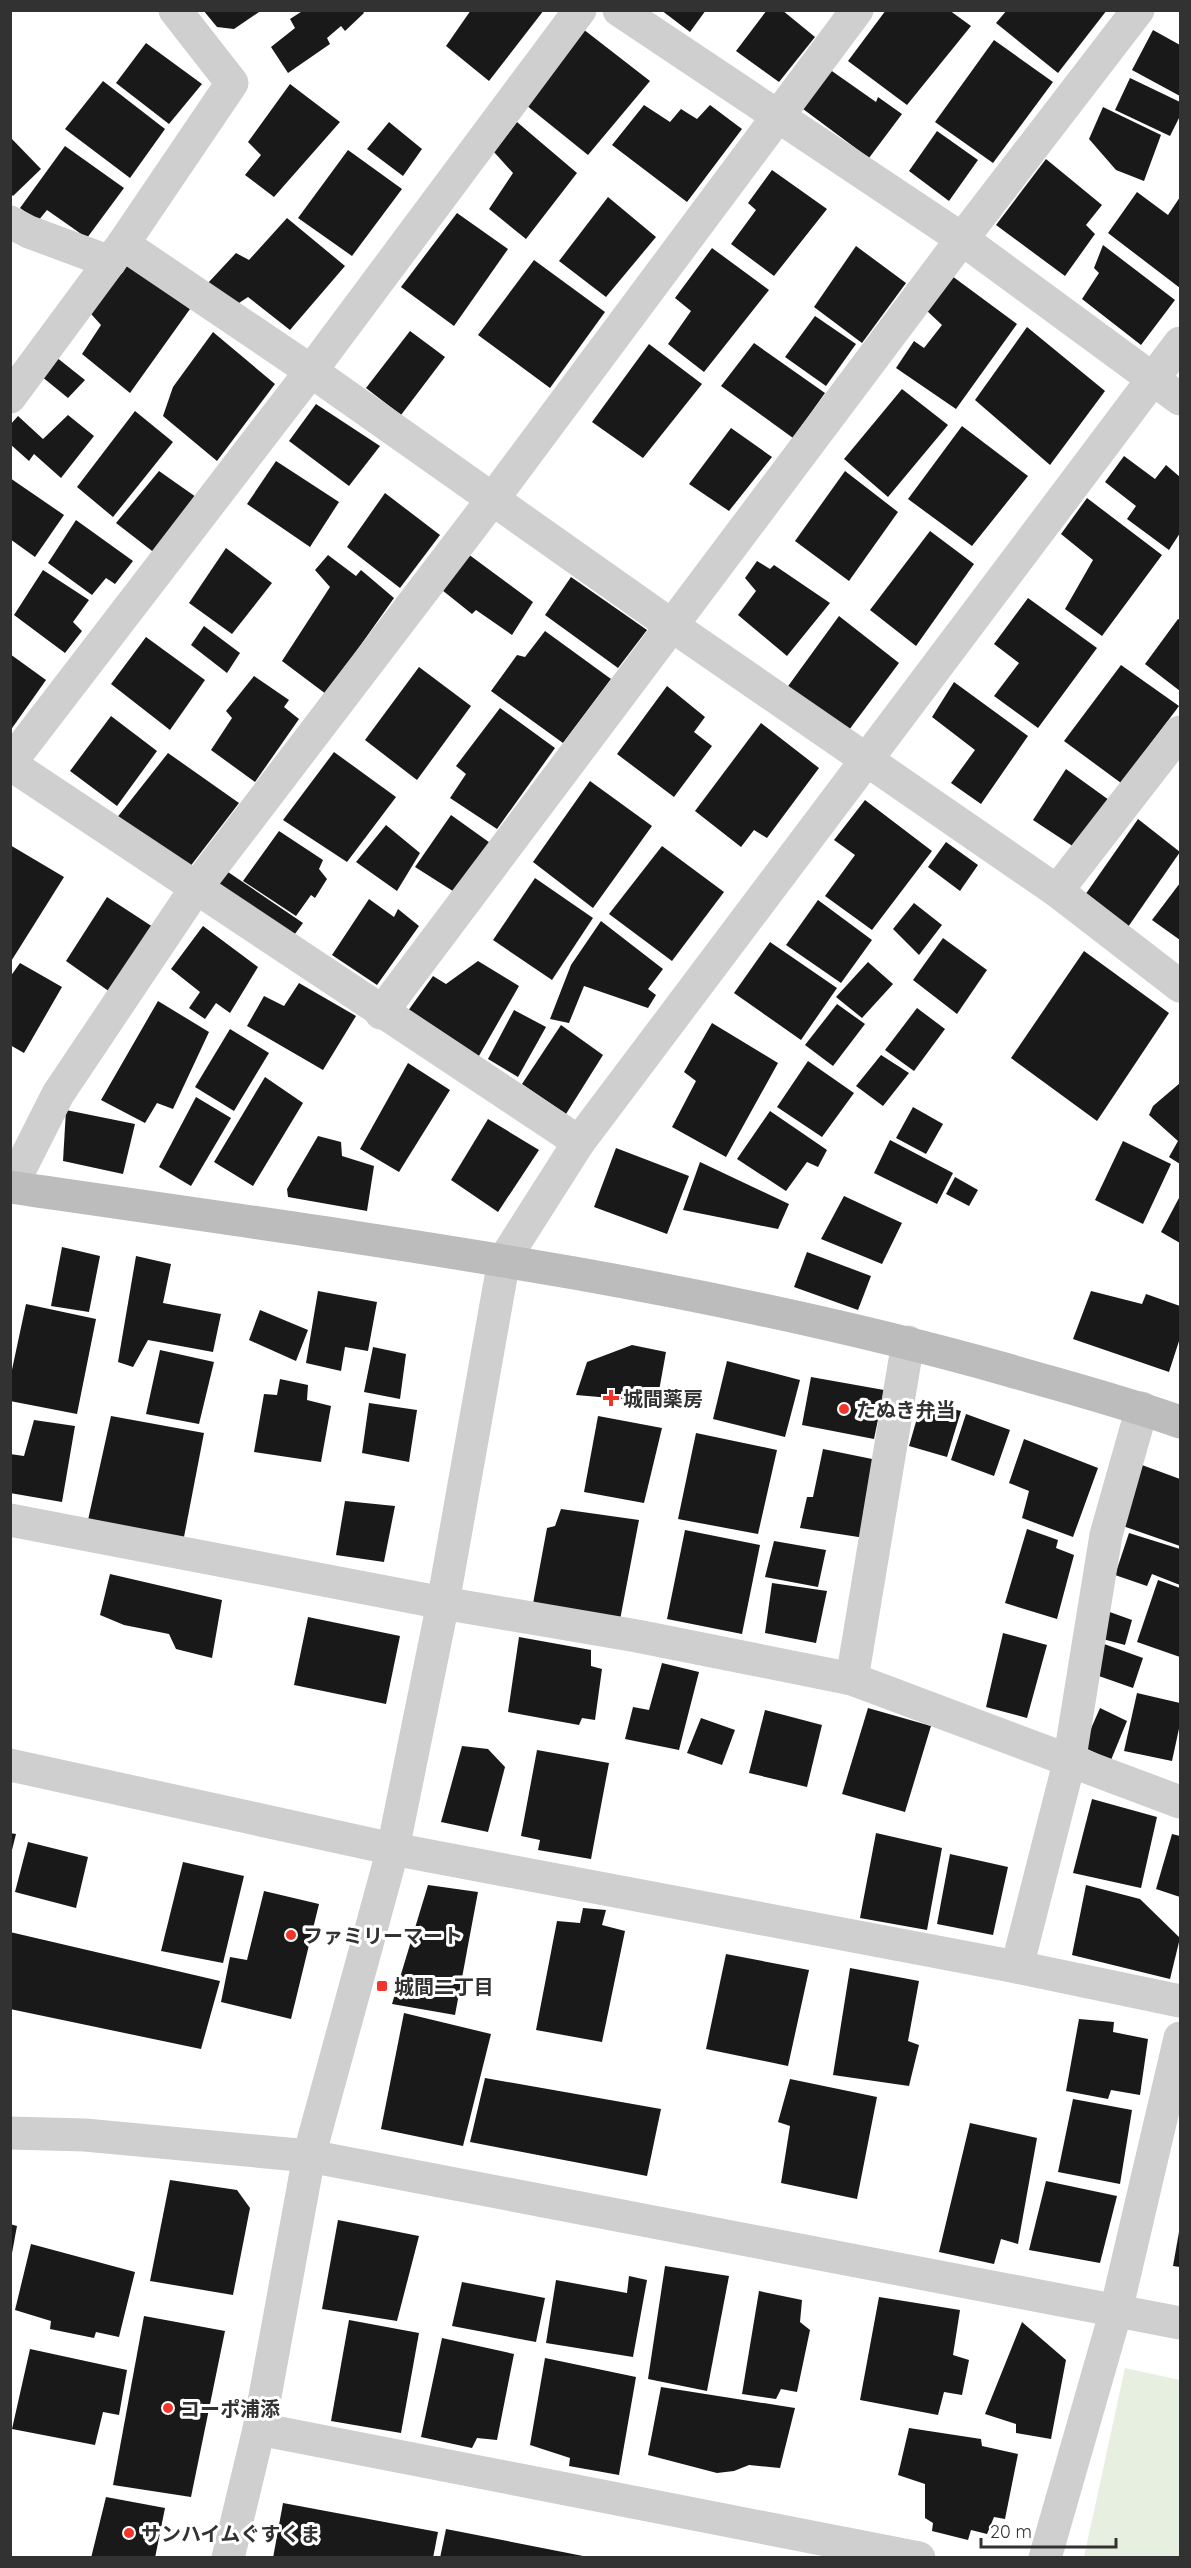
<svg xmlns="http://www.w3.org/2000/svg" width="1191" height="2568" font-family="Quicksand,'Noto Sans JP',sans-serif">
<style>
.green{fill:#e7f0e0}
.building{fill:#191919}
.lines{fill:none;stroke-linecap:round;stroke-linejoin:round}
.street{stroke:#cfcfcf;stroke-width:33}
.secondary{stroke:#bcbcbc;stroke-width:33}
.poi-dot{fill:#f3342b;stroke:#fff;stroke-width:2}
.labels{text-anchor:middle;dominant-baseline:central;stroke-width:6;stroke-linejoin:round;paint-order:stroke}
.poi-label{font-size:20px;font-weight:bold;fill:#323232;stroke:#fff;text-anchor:start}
</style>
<rect width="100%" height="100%" fill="#fff"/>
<path class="green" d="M1125,2368L1180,2380V2557H1084Z"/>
<g class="building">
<path d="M203,10H262L234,29L217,27Z"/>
<path d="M304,10H362L364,13L345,31L341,26L327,38L330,44L288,73L271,47L295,28L290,19Z"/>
<path d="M471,10H544L489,81L446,46Z"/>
<path d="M661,10H706L690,32Z"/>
<path d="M767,10H782L815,37L779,82L736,51Z"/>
<path d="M886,10H949L971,26L907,105L848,61Z"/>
<path d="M1007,10H1107L1058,73L996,23Z"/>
<path d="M583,29L650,81L588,155L526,105Z"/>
<path d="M1153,30L1180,45V96L1132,70Z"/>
<path d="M994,40L1053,82L993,163L935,122Z"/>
<path d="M146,43L202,84L169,124L116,83Z"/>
<path d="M829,69L876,102L878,97L902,114L869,158L799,106Z"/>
<path d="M1130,78L1180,102V116L1170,136L1115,110Z"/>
<path d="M103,81L165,129L130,178L65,129Z"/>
<path d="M290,84L340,122L274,197L245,175L261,155L248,142Z"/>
<path d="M644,105L670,122L681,109L697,119L710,105L742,129L687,202L612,145Z"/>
<path d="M1103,107L1161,135L1144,181L1116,170L1089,139Z"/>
<path d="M389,122L422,149L403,176L367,149Z"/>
<path d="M517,122L577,173L526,239L489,209L513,173L494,152Z"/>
<path d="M937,131L978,160L949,201L909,171Z"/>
<path d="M10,137L41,169L13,196L10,193Z"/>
<path d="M65,146L124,188L87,238L47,210L38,221L20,208Z"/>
<path d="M348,150L402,189L352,256L298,218Z"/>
<path d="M1046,159L1102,205L1086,225L1095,234L1065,276L996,225Z"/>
<path d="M772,170L827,209L774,276L731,244L756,210L748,203Z"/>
<path d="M1137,192L1168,215L1180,197V288L1108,233Z"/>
<path d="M608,197L656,237L606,297L559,261Z"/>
<path d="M457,213L508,249L454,326L401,287Z"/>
<path d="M287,218L345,266L290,330L248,297L236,305L208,283L236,253L249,260Z"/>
<path d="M1103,245L1175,300L1141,345L1082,299L1099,273L1094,268Z"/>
<path d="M856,246L906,283L862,343L814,307Z"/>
<path d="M712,248L769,290L704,372L668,344L691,311L675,298Z"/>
<path d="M119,259L190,309L130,393L82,354L101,325L84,306Z"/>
<path d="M534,260L605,312L550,388L478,335Z"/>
<path d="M952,276L1017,324L956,409L896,368L914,341L924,348L942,325L925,309Z"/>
<path d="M815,316L856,344L826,386L785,357Z"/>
<path d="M1027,327L1105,391L1050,465L975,400Z"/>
<path d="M410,331L445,357L401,415L366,388Z"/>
<path d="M213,332L275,384L217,461L163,416L173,387Z"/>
<path d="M754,343L825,393L793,438L721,386Z"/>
<path d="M649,344L702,384L643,458L592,422Z"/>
<path d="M56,357L85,380L68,398L41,376Z"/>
<path d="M902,389L948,425L888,497L844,459Z"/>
<path d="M316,404L380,446L349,486L289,441Z"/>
<path d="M135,411L173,442L113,517L77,487Z"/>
<path d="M68,415L94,436L61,478L34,454L29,461L10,444V425L18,416L43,439Z"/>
<path d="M962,426L1028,476L972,546L908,499Z"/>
<path d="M731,428L772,457L729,511L689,484Z"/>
<path d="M1124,456L1155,479L1166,465L1180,477V533L1169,550L1127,519L1136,506L1105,482Z"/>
<path d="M276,461L339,502L310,547L247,504Z"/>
<path d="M159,471L196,497L156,554L116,523Z"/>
<path d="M845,471L898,512L849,581L795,541Z"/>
<path d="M10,478L64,515L35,557L10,539Z"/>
<path d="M385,493L440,535L400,588L347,547Z"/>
<path d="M1087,498L1162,555L1102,636L1065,609L1093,560L1061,534Z"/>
<path d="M76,520L133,561L115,584L106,578L92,595L48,563Z"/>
<path d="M930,531L974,564L916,646L870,610Z"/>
<path d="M226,548L272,583L232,634L189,603Z"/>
<path d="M464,551L533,602L512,635L476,610L472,614L437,586Z"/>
<path d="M328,555L356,576L361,570L394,598L326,694L282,661L330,587L315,570Z"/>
<path d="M757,561L770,569L774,565L830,603L787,656L738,615L756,591L745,578Z"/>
<path d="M43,570L89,600L73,622L82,631L65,653L14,615Z"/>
<path d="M571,577L647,630L618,668L545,615Z"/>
<path d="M1028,598L1097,648L1038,728L994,696L1019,663L994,644Z"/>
<path d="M839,616L899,663L846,734L786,689Z"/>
<path d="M1178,619L1180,620V691L1145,664Z"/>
<path d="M204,626L240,653L227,673L191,645Z"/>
<path d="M545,631L611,679L563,743L491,691L517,655L525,657Z"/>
<path d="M146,637L205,680L170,730L111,684Z"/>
<path d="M10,654L46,680L10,731Z"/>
<path d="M1121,665L1179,706L1121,783L1064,741Z"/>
<path d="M419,667L471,706L417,780L365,740Z"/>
<path d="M254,676L289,700L284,707L299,719L255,782L211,750L232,718L226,711Z"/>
<path d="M954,682L1028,736L981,804L951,783L975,750L932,717Z"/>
<path d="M667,686L705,717L694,732L712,746L674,797L617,754Z"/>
<path d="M500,708L555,748L497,829L450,798L466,774L456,766Z"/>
<path d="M111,716L157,751L117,806L70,771Z"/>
<path d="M761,723L819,768L767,838L754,830L741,847L695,811Z"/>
<path d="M334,752L396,797L347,862L283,820Z"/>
<path d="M168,753L239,803L189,868L116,819Z"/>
<path d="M1066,769L1109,800L1077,849L1033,820Z"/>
<path d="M590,781L652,826L593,908L533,862Z"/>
<path d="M865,800L932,851L872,930L825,896L855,855L834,840Z"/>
<path d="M451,815L493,845L456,893L415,867Z"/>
<path d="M1138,819L1180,852L1128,927L1085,895Z"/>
<path d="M386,825L420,853L397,891L356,862Z"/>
<path d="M279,831L323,860L319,869L327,879L315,898L311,895L296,916L243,881Z"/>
<path d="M946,842L978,865L960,891L928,867Z"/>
<path d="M10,845L64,877L10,963Z"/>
<path d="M662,846L724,892L672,961L609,914Z"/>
<path d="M228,872L303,923L289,942L213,891Z"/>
<path d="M535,878L593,918L552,980L493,940Z"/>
<path d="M1180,883V940L1152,920Z"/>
<path d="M107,897L153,927L110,992L66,961Z"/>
<path d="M369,899L394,917L398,909L419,926L377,985L332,955Z"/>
<path d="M818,900L872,940L841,983L786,945Z"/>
<path d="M914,903L942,925L919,955L893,929Z"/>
<path d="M601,921L663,969L648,989L656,995L648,1008L584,986L569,1023L550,1019L571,965Z"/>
<path d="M203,926L258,967L230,1013L216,1003L205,1019L189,1008L200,992L171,969Z"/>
<path d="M943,938L987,970L957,1014L913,980Z"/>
<path d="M770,942L837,988L801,1040L734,993Z"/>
<path d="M1084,951L1169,1013L1097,1121L1011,1058Z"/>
<path d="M478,961L519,986L476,1061L405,1015L433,976L446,984Z"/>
<path d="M868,962L893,984L862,1018L836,997Z"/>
<path d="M20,963L62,987L24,1053L10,1045V977Z"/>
<path d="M299,983L356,1016L323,1070L247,1026L264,996L284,1006Z"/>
<path d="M158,1001L209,1032L173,1109L157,1103L145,1123L101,1100Z"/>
<path d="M837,1004L865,1024L833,1066L805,1045Z"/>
<path d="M917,1008L945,1029L914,1071L885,1050Z"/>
<path d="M514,1010L546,1027L518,1077L488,1059Z"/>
<path d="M712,1023L778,1063L726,1157L672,1127L696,1081L684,1072Z"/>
<path d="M561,1025L603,1055L566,1114L522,1084Z"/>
<path d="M230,1029L269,1053L234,1111L195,1087Z"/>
<path d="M881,1055L909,1073L883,1106L856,1086Z"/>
<path d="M808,1061L854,1093L822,1137L777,1107Z"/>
<path d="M408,1063L450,1090L399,1172L360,1149Z"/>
<path d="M265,1077L303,1103L253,1186L214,1162Z"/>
<path d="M1180,1083V1164L1169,1157L1178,1141L1149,1115L1153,1106Z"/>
<path d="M196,1097L231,1118L191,1186L159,1167Z"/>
<path d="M913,1107L943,1124L926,1154L896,1138Z"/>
<path d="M66,1110L135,1124L123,1174L63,1161Z"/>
<path d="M770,1111L827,1150L818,1167L807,1162L786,1191L737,1159Z"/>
<path d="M488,1119L539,1150L498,1212L451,1180Z"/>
<path d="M318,1136L341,1142L342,1156L374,1166L367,1211L288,1197L287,1189Z"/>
<path d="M890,1140L953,1173L937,1204L874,1173Z"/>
<path d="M1123,1141L1171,1164L1143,1224L1095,1200Z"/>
<path d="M616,1148L689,1176L667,1234L594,1207Z"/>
<path d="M700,1162L789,1204L778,1229L683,1210Z"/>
<path d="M955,1177L978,1190L969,1206L946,1194Z"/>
<path d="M844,1196L902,1223L882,1264L821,1239Z"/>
<path d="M1180,1196V1243L1161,1232Z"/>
<path d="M62,1247L100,1256L89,1312L51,1306Z"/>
<path d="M807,1252L871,1276L858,1310L794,1287Z"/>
<path d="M136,1256L171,1264L163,1303L221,1314L213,1352L148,1340L133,1367L118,1362Z"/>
<path d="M318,1291L377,1302L368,1351L345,1347L341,1371L306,1363Z"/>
<path d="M1091,1291L1142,1304L1146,1294L1180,1306V1338L1169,1372L1073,1339Z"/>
<path d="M26,1304L96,1319L77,1414L10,1401V1379Z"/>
<path d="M260,1310L308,1330L296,1361L249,1340Z"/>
<path d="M632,1345L666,1352L657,1402L576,1395L587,1362Z"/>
<path d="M373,1347L406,1354L400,1399L364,1392Z"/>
<path d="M160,1350L214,1362L199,1424L146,1414Z"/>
<path d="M727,1361L800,1380L785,1437L713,1419Z"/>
<path d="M811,1377L884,1390L874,1439L802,1425Z"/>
<path d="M280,1379L308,1385L307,1400L331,1406L321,1462L254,1452L264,1394L277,1395Z"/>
<path d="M922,1401L961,1411L947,1457L909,1446Z"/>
<path d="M369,1403L417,1410L409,1462L362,1453Z"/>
<path d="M966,1414L1010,1430L994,1476L951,1460Z"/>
<path d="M111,1416L204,1433L184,1537L88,1520Z"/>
<path d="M598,1416L662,1428L644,1503L584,1492Z"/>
<path d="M34,1420L75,1426L62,1502L10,1493V1454L24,1456Z"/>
<path d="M696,1433L777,1450L758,1534L678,1519Z"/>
<path d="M1024,1439L1098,1468L1073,1537L1022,1518L1029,1491L1009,1483Z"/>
<path d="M823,1449L877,1460L865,1538L800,1528L807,1497H813Z"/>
<path d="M1142,1465L1180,1479V1546L1120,1525Z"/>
<path d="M345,1501L395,1506L384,1562L336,1555Z"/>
<path d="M561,1509L639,1520L619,1625L532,1609L547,1528L555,1526Z"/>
<path d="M1027,1529L1058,1540L1056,1548L1074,1555L1057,1619L1005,1603Z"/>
<path d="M685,1530L760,1545L742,1634L667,1619Z"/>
<path d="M1129,1533L1180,1549V1585L1152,1574L1147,1586L1115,1575Z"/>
<path d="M774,1541L826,1550L818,1587L765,1577Z"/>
<path d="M110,1574L222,1600L212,1658L176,1649L169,1634L124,1625L100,1615Z"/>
<path d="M1158,1580L1180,1588V1657L1137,1642Z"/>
<path d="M772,1583L827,1591L816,1643L765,1633Z"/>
<path d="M1107,1611L1132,1620L1125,1645L1099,1638Z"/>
<path d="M308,1617L400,1636L386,1704L294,1685Z"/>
<path d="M1003,1633L1047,1645L1027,1718L986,1707Z"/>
<path d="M519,1637L591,1650V1666L602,1669L595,1720L582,1718L579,1725L508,1712Z"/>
<path d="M1104,1644L1143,1658L1133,1688L1096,1675Z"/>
<path d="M662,1663L699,1672L679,1750L625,1739L633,1707L649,1710Z"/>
<path d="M1137,1693L1180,1703V1724L1172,1761L1124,1751Z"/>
<path d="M868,1708L931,1726L905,1812L842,1794Z"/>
<path d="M1100,1708L1127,1721L1111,1760L1083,1747Z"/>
<path d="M765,1710L822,1725L807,1787L749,1773Z"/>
<path d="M701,1718L735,1730L722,1765L687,1753Z"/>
<path d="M462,1746L488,1749L505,1767L488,1832L441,1822Z"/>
<path d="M537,1750L609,1763L591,1859L538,1850L540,1840L521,1836Z"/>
<path d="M1092,1799L1157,1817L1141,1888L1073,1873Z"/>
<path d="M10,1833L16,1834L11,1854H10Z"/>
<path d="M876,1833L942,1848L927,1930L860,1918Z"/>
<path d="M1172,1834L1180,1836V1897L1156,1889Z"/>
<path d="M28,1842L88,1857L76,1908L15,1892Z"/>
<path d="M950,1854L1008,1867L993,1935L937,1924Z"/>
<path d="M183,1862L244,1876L223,1963L161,1951Z"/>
<path d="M428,1885L478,1892L455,2015L392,2004Z"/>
<path d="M1086,1885L1140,1899L1180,1938L1170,1979L1072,1955Z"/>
<path d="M264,1891L319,1904L291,2019L221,2002L230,1957L247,1960Z"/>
<path d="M583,1908L606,1910L602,1925L625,1931L602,2042L536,2030L557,1921L580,1923Z"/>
<path d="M10,1932L220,1981L201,2049L10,2009Z"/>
<path d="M726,1954L809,1970L788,2066L706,2049Z"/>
<path d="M850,1968L919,1981L908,2041L919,2045L909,2086L833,2075Z"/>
<path d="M404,2013L491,2034L463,2146L381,2129Z"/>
<path d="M1079,2019L1114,2022L1113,2032L1148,2039L1140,2095L1111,2090L1108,2099L1066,2091Z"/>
<path d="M485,2078L661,2109L647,2176L470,2142Z"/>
<path d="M790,2079L877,2097L857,2199L781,2183L790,2126L778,2122Z"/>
<path d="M1073,2099L1132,2110L1120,2184L1058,2172Z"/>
<path d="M970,2123L1037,2138L1018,2244L1001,2239L994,2264L939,2252Z"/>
<path d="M170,2180L237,2190L250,2208L233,2295L150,2281Z"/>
<path d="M1046,2181L1117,2196L1100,2263L1029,2250Z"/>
<path d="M338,2220L419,2236L397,2321L322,2309Z"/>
<path d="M10,2224L17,2226L12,2253H10Z"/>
<path d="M1179,2232H1180V2267L1173,2266Z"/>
<path d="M31,2244L135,2272L119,2337L96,2332L94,2338L50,2329L51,2321L15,2310Z"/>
<path d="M665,2266L729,2276L707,2391L648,2379Z"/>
<path d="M629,2276L647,2280L633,2357L546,2343L556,2280L627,2293Z"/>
<path d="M462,2282L545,2298L536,2342L452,2326Z"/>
<path d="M759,2291L802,2300L800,2322L810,2330L797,2392L781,2389L776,2399L742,2394Z"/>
<path d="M879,2297L960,2310L953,2355L969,2360L962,2395L944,2392L938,2415L860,2400Z"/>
<path d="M144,2316L225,2331L191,2497L113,2485Z"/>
<path d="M349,2320L419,2333L401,2433L331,2421Z"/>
<path d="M1022,2322L1066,2360L1051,2439L1016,2433V2424L985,2414Z"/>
<path d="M442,2338L514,2354L497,2440L477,2438L472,2448L421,2437Z"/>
<path d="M30,2349L127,2370L119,2415L103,2412L95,2445L12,2429Z"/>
<path d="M545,2358L636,2377L619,2475L569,2466L570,2458L530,2445Z"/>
<path d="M661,2387L795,2408L780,2468L749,2465L734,2471L717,2473L648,2455Z"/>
<path d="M909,2428L981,2439L982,2446L1018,2454L1005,2519L994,2517L987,2534L971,2530L968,2540L932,2531L933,2523L925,2518V2484L898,2475Z"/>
<path d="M106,2497L165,2508L155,2558H91Z"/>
<path d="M283,2503L438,2532L433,2558H273Z"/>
<path d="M446,2529L583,2556V2558H440Z"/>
</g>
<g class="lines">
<g class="street">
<path d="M619,10L962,239L1180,399"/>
<path d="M10,222L29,232L110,262"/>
<path d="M123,244L232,83L175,10"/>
<path d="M10,397L123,244L311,371L671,625L1057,891L1180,986"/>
<path d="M10,763L311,371L580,10"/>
<path d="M10,764L579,1142"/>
<path d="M1057,891L1180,732"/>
<path d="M381,1013L962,239L1138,10"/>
<path d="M11,1187L58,1094L196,888L492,500L857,10"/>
<path d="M10,1520L443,1603L637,1636L852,1679L1180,1802"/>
<path d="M852,1679L908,1342"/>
<path d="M10,1765L393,1849L1017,1967L1180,2001"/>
<path d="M1017,1967L1069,1763L1106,1535L1142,1408"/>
<path d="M10,2133L85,2135L309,2156L1180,2323"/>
<path d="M259,2429L919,2558"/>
<path d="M228,2558L259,2429L309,2156L393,1849L443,1603L504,1260L579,1142L1180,343"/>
<path d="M1045,2558L1116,2311L1180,2038"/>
</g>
<path class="secondary" d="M10,1187C345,1236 682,1278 1008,1370C1066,1387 1124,1402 1180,1422"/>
</g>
<g class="poi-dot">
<path d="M608 1389h6v6h6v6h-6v6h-6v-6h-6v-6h6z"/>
<circle cx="844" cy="1409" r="6"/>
<circle cx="291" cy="1935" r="6"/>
<rect x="376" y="1980" width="12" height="12" rx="3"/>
<circle cx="168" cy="2408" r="6"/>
<circle cx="129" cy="2533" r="6"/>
</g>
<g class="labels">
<g class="poi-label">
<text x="623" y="1398">城間薬房</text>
<text x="856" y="1409">たぬき弁当</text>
<text x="303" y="1935">ファミリーマート</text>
<text x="394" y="1986">城間二丁目</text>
<text x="180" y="2408">コーポ浦添</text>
<text x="141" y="2533">サンハイムぐすくま</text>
</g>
</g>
<rect width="1191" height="2568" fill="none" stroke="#323232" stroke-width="24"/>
<path d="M981 2538v9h135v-9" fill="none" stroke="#323232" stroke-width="3"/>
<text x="990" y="2538" font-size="18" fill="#323232" stroke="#ffffff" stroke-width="4.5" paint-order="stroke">20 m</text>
</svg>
